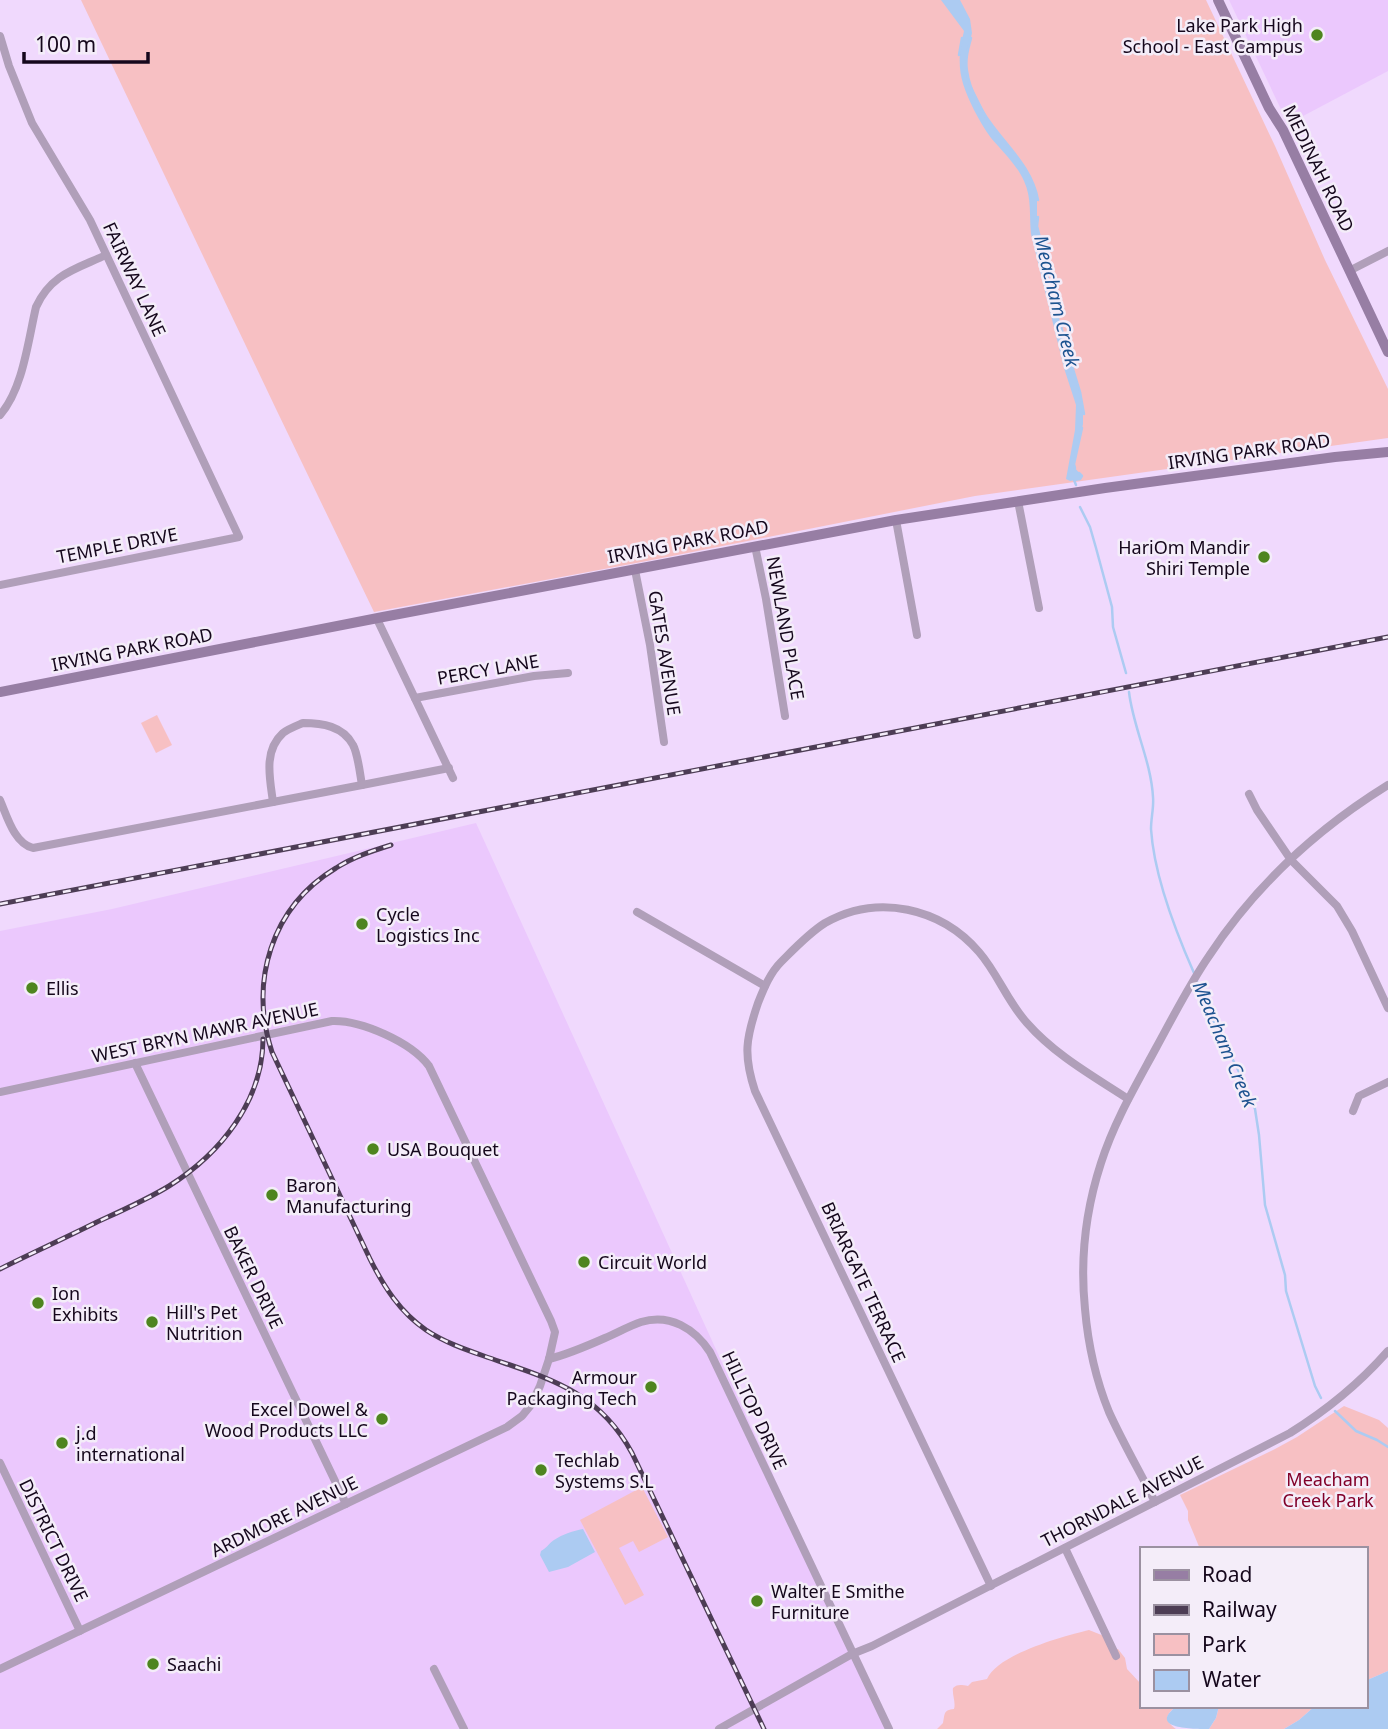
<svg xmlns="http://www.w3.org/2000/svg" width="1388" height="1729" font-family="'Noto Sans',sans-serif">
<style>
.built{fill:#ebc8fd}
.green{fill:#f7c0c3}
.water{fill:#accbf2}
.lines{fill:none;stroke-linecap:round;stroke-linejoin:round}
.stream{stroke:#accbf2;stroke-width:2.5}
.street{stroke:#b09fb9;stroke-width:8}
.secondary{stroke:#977ea4;stroke-width:10}
.rail-casing{stroke:#4d3d55;stroke-width:5}
.rail{stroke:#f4edf9;stroke-width:2.5;stroke-dasharray:8;stroke-linecap:butt}
.poi-dot{fill:#4e851f;stroke:#f4edf9;stroke-width:2.5}
.labels{text-anchor:middle;dominant-baseline:central;stroke-width:5;stroke-linejoin:round;paint-order:stroke}
.poi-label{font-size:18px;fill:#15071c;stroke:#f4edf9;text-anchor:start}
.street-label{font-size:18px;fill:#15071c;stroke:#f4edf9}
.park-label{font-size:18px;fill:#810029;stroke:#f4edf9}
.water-label{font-size:19px;font-style:italic;fill:#1d5390;stroke:#f4edf9}
</style>
<rect width="100%" height="100%" fill="#f0d9fd"/>
<g class="built">
<path d="M1229,0H1388V71L1288,124Z"/>
<path d="M476,823L889,1729H0V931L112,909Z"/>
</g>
<g class="green">
<path d="M81,0H1206L1275,146L1325,260L1388,389V438L975,496L652,560L374,612L276,409Z"/>
<path d="M157,715L172,745L156,753L141,723Z"/>
<path d="M1344,1406L1379,1420L1388,1428V1671L1365,1681V1549H1200L1188,1520V1511L1180,1495L1275,1449L1297,1437Z"/>
<path d="M642,1487L668,1537L639,1552L633,1541L619,1548L644,1595L625,1605L580,1520Z"/>
<path d="M1089,1630L1104,1636L1111,1649H1118L1125,1658L1127,1669L1141,1684V1706H1177C1165,1715 1164,1720 1176,1729H937L943,1723C945,1714 943,1710 954,1709C956,1702 952,1695 953,1688C958,1684 961,1685 968,1686L972,1682L987,1679C998,1654 1064,1636 1089,1630Z"/>
<path d="M1219,1706H1315L1299,1720L1284,1729H1209L1216,1718Z"/>
</g>
<g class="water">
<path d="M941,0H960L970,19L972,33L966,58L967,71L970,83L990,123L1014,152L1031,177L1037,197V226L1040,242L1065,341L1083,404V424L1074,464V467L1082,476L1080,479L1070,481L1066,479L1075,430L1076,405L1064,368L1031,234C1029,216 1032,198 1024,181C1017,165 1002,151 991,138C984,129 979,119 974,110C959,79 956,65 964,31Z"/>
<path d="M583,1529L595,1552L568,1567L549,1572L540,1555L541,1551C547,1548 548,1544 554,1540C563,1534 573,1531 583,1529Z"/>
<path d="M1388,1671V1729H1284L1299,1720L1315,1706H1365V1681Z"/>
<path d="M1177,1706H1219L1216,1718L1209,1729C1194,1729 1146,1729 1177,1706Z"/>
</g>
<g class="lines">
<g class="stream">
<path d="M971,38C968,49 965,59 967,71C970,93 985,117 999,134C1015,154 1033,173 1038,200"/>
<path d="M959,55L962,38"/>
<path d="M1038,217L1037,226L1040,238"/>
<path d="M1053,292L1059,316"/>
<path d="M1060,322L1067,350"/>
<path d="M1069,356L1080,392L1084,414"/>
<path d="M1075,468L1074,464L1082,428"/>
<path d="M1076,485L1074,480L1080,479L1082,476L1079,473"/>
<path d="M1080,507L1090,527L1096,548L1112,607L1113,627L1126,673"/>
<path d="M1129,692C1133,727 1151,761 1153,797C1154,807 1151,818 1151,829C1154,876 1175,930 1194,973"/>
<path d="M1196,979L1209,1012L1239,1072L1255,1109L1259,1135L1265,1205L1285,1275L1286,1291L1315,1386L1321,1398"/>
<path d="M1335,1411L1356,1431L1377,1440L1388,1447"/>
</g>
<g class="street">
<path d="M0,36L9,66L32,123L90,220L239,537L0,585"/>
<path d="M1349,271L1388,251"/>
<path d="M0,415C23,389 28,341 36,307C51,274 76,269 106,255"/>
<path d="M1018,501L1039,608"/>
<path d="M896,520L917,635"/>
<path d="M755,546L766,599L785,716"/>
<path d="M635,570L650,645L664,742"/>
<path d="M377,619L453,778"/>
<path d="M415,698L534,676L568,673"/>
<path d="M303,723C322,723 343,726 353,745C358,754 360,774 362,785L273,802C270,779 263,751 283,733C288,729 296,726 303,723Z"/>
<path d="M362,785L449,768"/>
<path d="M1249,794L1257,810L1291,860L1337,906L1352,931L1388,1008"/>
<path d="M0,800C7,816 14,843 33,848L273,802"/>
<path d="M637,912L765,986"/>
<path d="M135,1063L346,1504"/>
<path d="M0,1092L332,1021C361,1020 411,1042 429,1066L551,1321L555,1332L549,1359L540,1386L531,1405L522,1416L507,1427L0,1669"/>
<path d="M1353,1111L1359,1096L1388,1082"/>
<path d="M549,1359C569,1354 587,1346 605,1338C617,1333 629,1326 641,1322C670,1313 695,1329 710,1352L889,1729"/>
<path d="M0,1463L80,1631"/>
<path d="M1155,1502C1140,1472 1123,1443 1109,1412C1096,1380 1088,1344 1085,1309C1080,1260 1086,1209 1101,1163C1114,1122 1136,1085 1156,1048C1173,1017 1189,985 1209,956C1255,886 1317,829 1388,785"/>
<path d="M1065,1548L1116,1656"/>
<path d="M991,1586L755,1091C743,1055 746,1038 758,1003C764,988 770,973 781,962C795,948 809,933 825,923C878,893 941,908 979,952C998,974 1007,1001 1027,1023C1055,1055 1093,1076 1128,1099"/>
<path d="M434,1669L464,1729"/>
<path d="M719,1729L852,1654L872,1646L1290,1433C1327,1410 1359,1384 1388,1351"/>
</g>
<g class="secondary">
<path d="M1218,0L1269,108L1283,130L1388,352"/>
<path d="M0,692L383,617L896,520L1105,488L1335,457L1388,452"/>
</g>
<defs>
<g id="rail">
<path d="M391,845C372,851 353,857 336,868C271,907 249,982 272,1052L370,1259C384,1287 400,1312 426,1330C444,1342 464,1349 484,1356C547,1378 598,1390 632,1453L764,1729"/>
<path d="M0,904L1388,637"/>
<path d="M0,1269C32,1253 65,1238 97,1222C121,1211 146,1200 169,1186C220,1154 263,1101 263,1039"/>
</g>
</defs>
<use href="#rail" class="rail-casing"/>
<use href="#rail" class="rail"/>
</g>
<g class="poi-dot">
<circle cx="1317" cy="35" r="7"/>
<circle cx="1264" cy="557" r="7"/>
<circle cx="362" cy="924" r="7"/>
<circle cx="32" cy="988" r="7"/>
<circle cx="373" cy="1149" r="7"/>
<circle cx="272" cy="1195" r="7"/>
<circle cx="584" cy="1262" r="7"/>
<circle cx="38" cy="1303" r="7"/>
<circle cx="152" cy="1322" r="7"/>
<circle cx="651" cy="1387" r="7"/>
<circle cx="382" cy="1419" r="7"/>
<circle cx="62" cy="1443" r="7"/>
<circle cx="541" cy="1470" r="7"/>
<circle cx="757" cy="1601" r="7"/>
<circle cx="153" cy="1664" r="7"/>
</g>
<g class="labels">
<g class="poi-label">
<text x="1303" y="25" text-anchor="end">Lake Park High<tspan x="1303" dy="21">School - East Campus</tspan></text>
<text x="1250" y="547" text-anchor="end">HariOm Mandir<tspan x="1250" dy="21">Shiri Temple</tspan></text>
<text x="376" y="914">Cycle<tspan x="376" dy="21">Logistics Inc</tspan></text>
<text x="46" y="988">Ellis</text>
<text x="387" y="1149">USA Bouquet</text>
<text x="286" y="1185">Baron<tspan x="286" dy="21">Manufacturing</tspan></text>
<text x="598" y="1262">Circuit World</text>
<text x="52" y="1293">Ion<tspan x="52" dy="21">Exhibits</tspan></text>
<text x="166" y="1312">Hill's Pet<tspan x="166" dy="21">Nutrition</tspan></text>
<text x="637" y="1377" text-anchor="end">Armour<tspan x="637" dy="21">Packaging Tech</tspan></text>
<text x="368" y="1409" text-anchor="end">Excel Dowel &amp;<tspan x="368" dy="21">Wood Products LLC</tspan></text>
<text x="76" y="1433">j.d<tspan x="76" dy="21">international</tspan></text>
<text x="555" y="1460">Techlab<tspan x="555" dy="21">Systems S.L</tspan></text>
<text x="771" y="1591">Walter E Smithe<tspan x="771" dy="21">Furniture</tspan></text>
<text x="167" y="1664">Saachi</text>
</g>
<g class="street-label">
<text transform="translate(1319 168) rotate(64)">MEDINAH ROAD</text>
<text transform="translate(135 279) rotate(65)">FAIRWAY LANE</text>
<text transform="translate(1249 451) rotate(-8)">IRVING PARK ROAD</text>
<text transform="translate(688 541) rotate(-11)">IRVING PARK ROAD</text>
<text transform="translate(117 545) rotate(-11)">TEMPLE DRIVE</text>
<text transform="translate(786 628) rotate(80)">NEWLAND PLACE</text>
<text transform="translate(132 649) rotate(-11)">IRVING PARK ROAD</text>
<text transform="translate(665 653) rotate(81)">GATES AVENUE</text>
<text transform="translate(488 669) rotate(-10)">PERCY LANE</text>
<text transform="translate(205 1032) rotate(-12)">WEST BRYN MAWR AVENUE</text>
<text transform="translate(254 1277) rotate(64)">BAKER DRIVE</text>
<text transform="translate(864 1282) rotate(65)">BRIARGATE TERRACE</text>
<text transform="translate(755 1410) rotate(65)">HILLTOP DRIVE</text>
<text transform="translate(1122 1501) rotate(-27)">THORNDALE AVENUE</text>
<text transform="translate(284 1516) rotate(-26)">ARDMORE AVENUE</text>
<text transform="translate(54 1540) rotate(64)">DISTRICT DRIVE</text>
</g>
<g class="park-label">
<text x="1328" y="1479">Meacham<tspan x="1328" dy="21">Creek Park</tspan></text>
</g>
<g class="water-label">
<text transform="translate(1057 301) rotate(76)">Meacham Creek</text>
<text transform="translate(1225 1044) rotate(67)">Meacham Creek</text>
</g>
</g>
<rect x="1140" y="1547" width="228" height="161" fill="#f4edf9" stroke="#9b91a1" stroke-width="2"/>
<rect x="1154" y="1570" width="35" height="10" fill="#977ea4" stroke="#9b91a1" stroke-width="2"/>
<text x="1202" y="1582" font-size="21" fill="#15071c">Road</text>
<rect x="1154" y="1605" width="35" height="10" fill="#4d3d55" stroke="#9b91a1" stroke-width="2"/>
<text x="1202" y="1617" font-size="21" fill="#15071c">Railway</text>
<rect x="1154" y="1634" width="35" height="21" fill="#f7c0c3" stroke="#9b91a1" stroke-width="2"/>
<text x="1202" y="1652" font-size="21" fill="#15071c">Park</text>
<rect x="1154" y="1670" width="35" height="21" fill="#accbf2" stroke="#9b91a1" stroke-width="2"/>
<text x="1202" y="1687" font-size="21" fill="#15071c">Water</text>
<path d="M24 52v10h124v-10" fill="none" stroke="#15071c" stroke-width="3.5"/>
<text x="35" y="52" font-size="21" fill="#15071c" stroke="#f4edf9" stroke-width="5" paint-order="stroke">100 m</text>
</svg>
